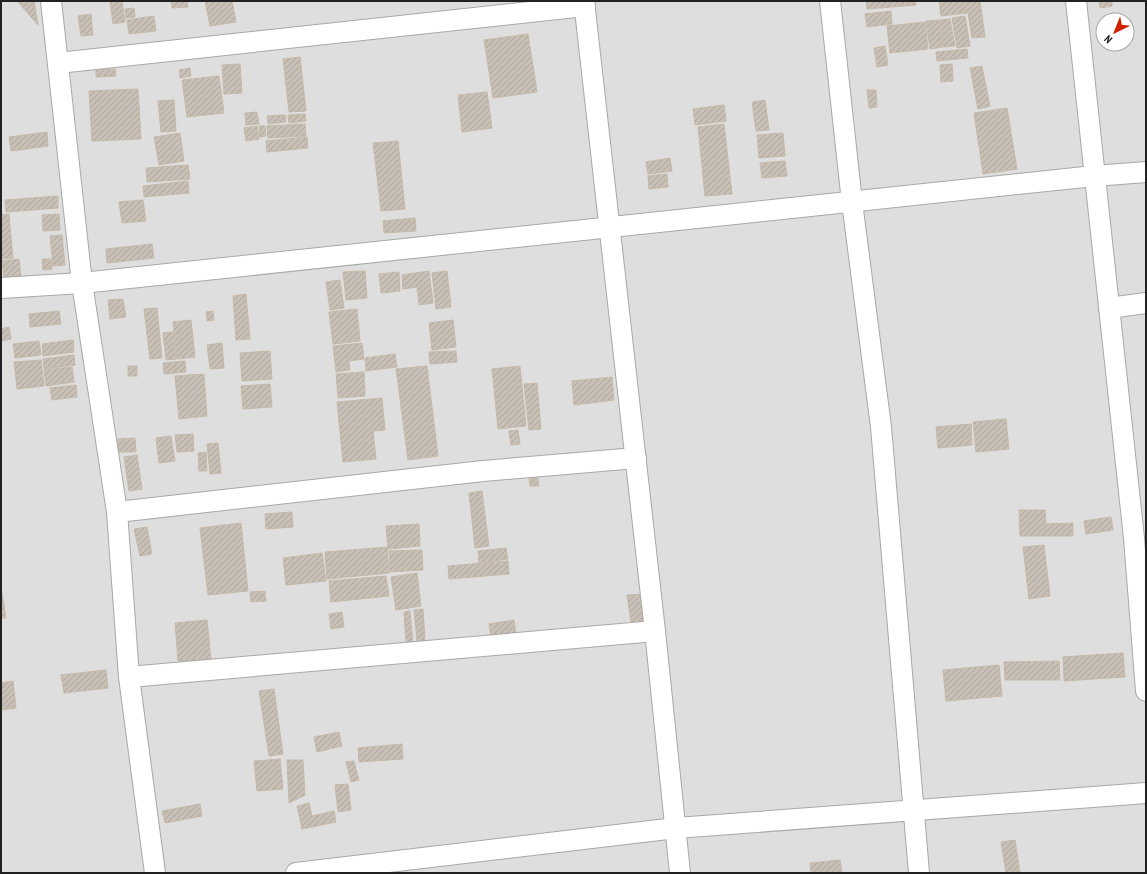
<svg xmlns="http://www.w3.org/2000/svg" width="1147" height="874" font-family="'PT Sans Narrow',sans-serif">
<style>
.residential{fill:#dfdede;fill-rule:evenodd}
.building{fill:url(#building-hatch);stroke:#c5b9a8}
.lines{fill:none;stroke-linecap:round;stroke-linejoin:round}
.minor-casing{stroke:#a8a8a8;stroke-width:22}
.minor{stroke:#fff;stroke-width:20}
</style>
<defs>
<pattern id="building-hatch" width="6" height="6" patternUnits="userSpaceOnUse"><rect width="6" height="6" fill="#c8c0b6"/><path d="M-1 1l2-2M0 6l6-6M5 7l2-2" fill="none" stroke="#aca59c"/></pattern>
</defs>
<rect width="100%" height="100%" fill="#f2f0e7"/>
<path class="residential" d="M1,1H1146V873H1ZM1103,20H1127V44H1103Z"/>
<g class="building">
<path d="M17,1H34L38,25Z"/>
<path d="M110,1H122L125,22L113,24Z"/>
<path d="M171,1H187L188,7L172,8Z"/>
<path d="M205,1H232L236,22L210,26Z"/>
<path d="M866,1H915L916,5L867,9Z"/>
<path d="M939,1H965L967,13L941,16Z"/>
<path d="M966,1H980L985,37L972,38Z"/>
<path d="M1099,1H1112V6L1100,8Z"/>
<path d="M134,8L135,17L126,18L125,9Z"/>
<path d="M891,11L892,24L867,27L865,14Z"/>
<path d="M91,14L93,35L81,36L78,16Z"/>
<path d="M154,16L156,31L129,34L127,20Z"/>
<path d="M965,16L970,46L957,48L952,18Z"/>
<path d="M950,19L955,46L944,47L940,20Z"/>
<path d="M939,20L943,47L930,49L926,21Z"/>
<path d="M925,22L928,49L890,53L887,26Z"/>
<path d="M528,34L537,92L493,98L484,40Z"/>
<path d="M885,46L888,65L877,67L874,48Z"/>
<path d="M967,49L968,58L937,61L936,52Z"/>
<path d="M300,57L306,111L289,112L283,59Z"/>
<path d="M240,64L242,93L224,94L222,65Z"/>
<path d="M952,64L953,81L941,82L940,65Z"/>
<path d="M982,66L990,106L978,109L970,68Z"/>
<path d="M190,68L191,76L180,78L179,70Z"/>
<path d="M115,69L116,76L96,77V70Z"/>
<path d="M219,76L224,113L187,117L182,80Z"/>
<path d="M138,89L141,139L92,141L89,91Z"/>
<path d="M867,90H876L877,107L869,108Z"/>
<path d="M487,92L492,128L462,132L458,95Z"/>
<path d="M174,100L176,131L161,132L158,101Z"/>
<path d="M765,100L769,130L756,131L752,102Z"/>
<path d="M724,105L726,121L695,125L693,109Z"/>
<path d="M1007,108L1017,169L983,174L974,113Z"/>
<path d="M257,112L259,124L246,125L245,113Z"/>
<path d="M305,114L306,121L289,123L288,115Z"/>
<path d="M285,115L286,122L268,124L267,116Z"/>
<path d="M305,124L306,136L268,138L267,126Z"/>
<path d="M724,124L732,194L705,196L698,127Z"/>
<path d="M257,126L259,139L246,141L244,128Z"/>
<path d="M259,126H265L266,136L260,137Z"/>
<path d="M47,132L48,146L11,151L9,137Z"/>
<path d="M180,133L184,161L159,165L154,137Z"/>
<path d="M783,133L785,156L759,158L757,135Z"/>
<path d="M307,137L308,148L267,152L266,141Z"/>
<path d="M398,141L405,209L381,211L373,143Z"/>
<path d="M670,158L672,171L648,174L646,162Z"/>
<path d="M785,161L787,176L762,178L760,163Z"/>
<path d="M188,165L190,179L147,182L146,168Z"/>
<path d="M667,174L668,187L649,189L648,176Z"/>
<path d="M188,181L189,193L144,197L143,186Z"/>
<path d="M58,196V208L6,212L5,200Z"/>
<path d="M143,200L146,221L122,223L119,202Z"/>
<path d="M9,214L13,258L1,259V215Z"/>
<path d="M59,214L60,230L43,231L42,215Z"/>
<path d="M415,218L416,231L384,233L383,221Z"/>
<path d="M62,235L65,265L53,266L50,236Z"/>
<path d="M152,244L154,258L107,263L106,249Z"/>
<path d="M19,259L21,276L4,277L2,261Z"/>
<path d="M42,259H51L52,269L43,270Z"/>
<path d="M365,271L367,298L346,300L343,272Z"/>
<path d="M429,271L433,303L419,305L417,287L403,289L402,275Z"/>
<path d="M447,271L451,307L436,309L432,273Z"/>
<path d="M399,272L400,291L381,293L379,274Z"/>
<path d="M340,280L344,308L330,310L326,282Z"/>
<path d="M246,294L250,339L236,340L233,296Z"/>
<path d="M123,299L126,317L110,319L108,300Z"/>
<path d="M157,308L162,358L150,359L144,309Z"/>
<path d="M357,309L360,341L333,344L329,312Z"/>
<path d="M59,311L61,324L30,327L29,314Z"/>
<path d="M213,311L214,320L207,321L206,312Z"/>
<path d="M191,320L195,357L177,359L173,322Z"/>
<path d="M453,320L456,347L432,350L429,323Z"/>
<path d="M9,327L11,339L1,341V329Z"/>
<path d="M173,332L176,359L166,360L163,333Z"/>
<path d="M73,340L74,352L43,356L42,344Z"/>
<path d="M39,341L41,355L15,358L13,344Z"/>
<path d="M222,343L224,368L210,369L207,345Z"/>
<path d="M362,343L364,359L349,361L350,370L336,372L333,346Z"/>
<path d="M270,351L272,379L242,381L240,353Z"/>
<path d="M456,351L457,362L430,364L429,352Z"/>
<path d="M395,354L397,367L366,371L365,358Z"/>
<path d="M74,355L75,365L44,369L43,359Z"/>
<path d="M41,360L44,386L17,389L14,362Z"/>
<path d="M185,361L186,372L164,374L163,363Z"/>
<rect x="128" y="366" width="9" height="10"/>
<path d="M427,366L438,456L408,460L396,369Z"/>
<path d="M520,366L526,426L498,429L492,369Z"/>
<path d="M72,367L74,382L46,386L44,370Z"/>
<path d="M364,372L365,396L338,398L336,374Z"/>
<path d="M204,374L207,416L179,419L175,376Z"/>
<path d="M612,377L614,400L574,405L572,381Z"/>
<path d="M537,383L541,429L529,430L524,384Z"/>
<path d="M270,384L272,407L243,409L241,386Z"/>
<path d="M76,385L77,397L52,400L50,388Z"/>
<path d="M382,398L385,430L373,431L376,459L343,462L337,402Z"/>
<path d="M1006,419L1009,449L976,452L973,422Z"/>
<path d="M971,424L972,445L938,448L936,427Z"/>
<path d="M518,430L520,444L511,445L509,431Z"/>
<path d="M193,434L194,451L177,452L175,435Z"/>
<path d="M171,436L175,461L159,463L156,438Z"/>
<path d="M135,438L136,452H119L118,439Z"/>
<path d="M218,443L221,473L210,474L207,444Z"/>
<path d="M206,452L207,471H199L198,453Z"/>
<path d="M137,455L142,489L129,491L124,457Z"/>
<path d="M538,478L539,486H530L529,479Z"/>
<path d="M482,491L489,546L475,548L469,493Z"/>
<path d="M1019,510H1045L1046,524L1073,523V536H1020Z"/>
<path d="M292,512L293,527L266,529L265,514Z"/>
<path d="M1111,517L1113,530L1086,534L1084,521Z"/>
<path d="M241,523L248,591L208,595L200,528Z"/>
<path d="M419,524L420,546L388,549L386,526Z"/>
<path d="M147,527L152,554L140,556L134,529Z"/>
<path d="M1044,545L1050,596L1029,599L1023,547Z"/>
<path d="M387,547L389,573L327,579L325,552Z"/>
<path d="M506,548L508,559L479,563L478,551Z"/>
<path d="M422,550L423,570L390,572L389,551Z"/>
<path d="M322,553L326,581L286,585L283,558Z"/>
<path d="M508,561L509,574L449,579L448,566Z"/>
<path d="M417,573L421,606L396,610L391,577Z"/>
<path d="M386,576L389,596L331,602L329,581Z"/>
<path d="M265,591L266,601L251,602L250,592Z"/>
<path d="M1,593H2L6,618H1Z"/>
<path d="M643,594L646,621L631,623L627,595Z"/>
<path d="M423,609L425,641H417L414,610Z"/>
<path d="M410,611L413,643L406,644L404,612Z"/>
<path d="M342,612L344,627L331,629L329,614Z"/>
<path d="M207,620L211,659L178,661L175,623Z"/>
<path d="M514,620L516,634L491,638L489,624Z"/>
<path d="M1123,653L1125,677L1064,681L1063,657Z"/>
<path d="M1059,661L1060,680H1005L1004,662Z"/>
<path d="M999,665L1002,696L946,701L943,670Z"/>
<path d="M106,670L108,688L64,693L61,675Z"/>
<path d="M13,681L16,708L1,710V683Z"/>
<path d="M274,689L283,754L269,756L259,691Z"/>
<path d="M339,732L342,746L317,752L314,737Z"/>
<path d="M402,744L403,759L359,762L358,748Z"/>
<path d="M280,759L283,789L257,791L254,761Z"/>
<path d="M287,760H303L305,795L289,803Z"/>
<path d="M354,761L359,780L351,782L346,762Z"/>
<path d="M348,784L351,810L338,812L335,785Z"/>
<path d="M309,803L312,816L334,811L336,822L302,829L297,806Z"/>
<path d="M200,804L202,816L165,823L162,811Z"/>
<path d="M1015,840L1020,873H1006L1001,842Z"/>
<path d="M840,860L842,873H811L810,863Z"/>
</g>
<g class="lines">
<defs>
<g id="minor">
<path d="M51,1L82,283L117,512L129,677L155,873"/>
<path d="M584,1L655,631L680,873"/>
<path d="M830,1L852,202L881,427L919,873"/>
<path d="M1076,1L1134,538L1146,691"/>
<path d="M58,63L585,6"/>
<path d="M1,288L82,283L1094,176L1146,172"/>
<path d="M1109,308L1146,303"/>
<path d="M117,512L483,471L636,458"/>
<path d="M129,677L655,631"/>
<path d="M296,873L676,828L1146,793"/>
</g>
</defs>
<use href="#minor" class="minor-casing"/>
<use href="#minor" class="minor"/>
</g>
<rect width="1147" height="874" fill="none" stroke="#212121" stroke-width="4"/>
<g transform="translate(1115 32) rotate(223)"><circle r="19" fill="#ffffff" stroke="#a6a6a6"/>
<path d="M0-3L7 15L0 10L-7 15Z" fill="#d22100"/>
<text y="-6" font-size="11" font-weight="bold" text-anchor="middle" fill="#212121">N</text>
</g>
</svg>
